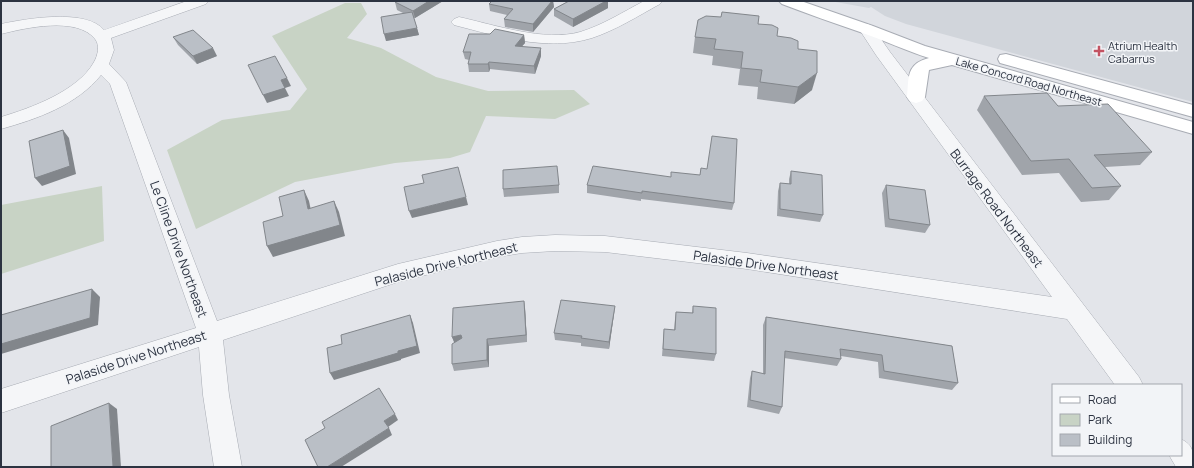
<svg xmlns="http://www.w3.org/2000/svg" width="1194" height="468" font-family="Manrope,sans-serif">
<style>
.built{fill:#d1d5db}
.green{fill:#c8d3c5}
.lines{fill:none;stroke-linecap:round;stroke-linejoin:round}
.minor-casing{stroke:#a8acb4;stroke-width:1}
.secondary-casing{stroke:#a8acb4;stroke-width:2}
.minor{fill:#f5f6f8;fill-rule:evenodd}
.secondary{fill:#fff;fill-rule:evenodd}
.wall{fill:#a0a4aa}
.shaded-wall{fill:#82868b}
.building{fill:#babfc6;stroke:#82868b}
.poi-dot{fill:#c35362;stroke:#f2f4f7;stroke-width:1.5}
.labels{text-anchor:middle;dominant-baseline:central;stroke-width:3;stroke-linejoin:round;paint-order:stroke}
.far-poi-label{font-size:11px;fill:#2c3341;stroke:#f2f4f7;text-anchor:start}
.far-street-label{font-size:11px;fill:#2c3341;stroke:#f2f4f7}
.street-label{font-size:13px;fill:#2c3341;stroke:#f2f4f7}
</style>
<rect width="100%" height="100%" fill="#e3e5ea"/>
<path class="built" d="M830,1H1193V102L906,24L885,16L871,7L869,8Z"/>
<g class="green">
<path d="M345,3H361L367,14L347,38L381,48L436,77L488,91L574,90L590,104L555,119L486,116L470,152L450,158L395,163L295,182L196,229L167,150L222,120L290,110L307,89L272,36Z"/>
<path d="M102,186L104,241L1,274V205Z"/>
</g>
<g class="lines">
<defs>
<g id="minor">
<path d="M187,1H208L206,4L111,38L114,50L109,64L126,82L217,321L398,264L497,241L522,237L555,235L605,236L747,253L1052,297L876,55L859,29L862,26L867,24L872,26L890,52L1139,377L1143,385H1115L1067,319L747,269L605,252L555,251L522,253L497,257L398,282L223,340L229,395L242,467H214L203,395L199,347L1,413V389L196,328L110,84L101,75C77,105 37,119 1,129V117C31,108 78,91 94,62C98,55 100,45 95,39C77,16 25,28 1,34V24C25,19 86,8 104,30Z"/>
<path d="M644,1H662L660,4C638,16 616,30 592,38C547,52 497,36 454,25L451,22L454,19L459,17C495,25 545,42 580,32C603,25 623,12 644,1Z"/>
<path d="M1181,439C1194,446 1193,451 1193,467H1176L1169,455H1181Z"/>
</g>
<g id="secondary">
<path d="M779,1H801L873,26L925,46L1193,122V134L952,65L929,70L925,97L922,101L916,103L910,101L907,97C909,77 906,64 929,58C906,51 884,40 860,32C834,23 808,14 782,4Z"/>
<path d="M1006,54L1193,105V117L1000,63L998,59L1000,55Z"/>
</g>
</defs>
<use href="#minor" class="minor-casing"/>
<use href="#secondary" class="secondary-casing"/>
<use href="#minor" class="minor"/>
<use href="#secondary" class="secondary"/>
</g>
<g class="wall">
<path d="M397,1H443L415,18H414L419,35L386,41L403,13L397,10L395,2Z"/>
<path d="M492,1H553L554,7L533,32L505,27L504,19L507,15L490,11L489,4Z"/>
<path d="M569,1H608V8L573,27L554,16V9Z"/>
<path d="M758,24L798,49L812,90L794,104L757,99L758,87L738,85L740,69L712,65L713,56L693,53L695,37Z"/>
<path d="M524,35L525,43L522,46L541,56L535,74L490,69L489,72H469L468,64L469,60L465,59L463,52Z"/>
<path d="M173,37L217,56L197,64L178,45Z"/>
<path d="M984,96L1152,152L1140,165L1105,167L1121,186L1109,200L1081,202L1059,173L1022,175L977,110Z"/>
<path d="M701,168L734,203L732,210L641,199V201L587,193V185L700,175Z"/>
<path d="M791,171L823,215L820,222L777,216L778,191L780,183L789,184V179Z"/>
<path d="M559,185V193L504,197L503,189Z"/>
<path d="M886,185L930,225L925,233L885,227L882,193Z"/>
<path d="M524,301L525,308L527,342L489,346V367L454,371L452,364L454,342L452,337Z"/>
<path d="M615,306L614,314L609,349L581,346V343L555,340L554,333Z"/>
<path d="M693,306L716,354L714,361L662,356L664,329L674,330L675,319L676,312L692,313Z"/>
<path d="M766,317L952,346L958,383L952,390L879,378L878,362L841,356V359L837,366L784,358L782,407L779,414L747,407L750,378L752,371L763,374V325Z"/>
</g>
<g class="shaded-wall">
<path d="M429,1H443L415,18L413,11Z"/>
<path d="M552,1H553L554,7L533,32V24Z"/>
<path d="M606,1H608V8L573,27V19Z"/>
<path d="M417,28L419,35L386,41L384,34Z"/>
<path d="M524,35L525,43L516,53L515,46Z"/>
<path d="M213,48L217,56L197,64L193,56Z"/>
<path d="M541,48V56L535,74L534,66Z"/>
<path d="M489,62L490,69L489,72L488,64Z"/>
<path d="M817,73L812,90L794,104L798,87Z"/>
<path d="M287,78L291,86L285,88L289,96L267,103L263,95L281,80Z"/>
<path d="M63,130L69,138L76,174L42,186L35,178Z"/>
<path d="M304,190L309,201L313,220L308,209Z"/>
<path d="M466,197L468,205L412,218L409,211Z"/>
<path d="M334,201L339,212L345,236L273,257L267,246Z"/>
<path d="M92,289L100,297L98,325L1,354V344Z"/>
<path d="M524,301L525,308L527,342L526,335Z"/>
<path d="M615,306L614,314L609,349V342Z"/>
<path d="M410,315L413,323L420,353L401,359V360L334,380L330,373L398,351Z"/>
<path d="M461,335L463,342L455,344L452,337Z"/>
<path d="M487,339L489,346V367L487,360Z"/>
<path d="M109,403L117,409L121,467H113Z"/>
<path d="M395,414L398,420L388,427L384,421Z"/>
<path d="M389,428L392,435L341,467H327Z"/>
</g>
<g class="building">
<path d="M397,1H429L413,11L395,2Z"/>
<path d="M492,1H552L533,24L504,19L513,9L489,4Z"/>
<path d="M569,1H606L573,19L554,9Z"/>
<path d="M412,12L417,28L384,34L381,17Z"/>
<path d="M722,12L759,16L758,24L772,25L778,28L777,36L791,38L798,41V49L817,51V73L798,87L760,82L762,70L741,68L743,52L714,49L716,39L695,37L698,20L706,16L721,17Z"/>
<path d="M495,29L524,35L515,46L541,48L534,66L489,62L488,64H468L471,52H463L469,34H490Z"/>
<path d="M193,30L213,48L193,56L173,37Z"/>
<path d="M275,56L287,78L281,80L285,88L263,95L248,65Z"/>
<path d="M1047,93L1058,106L1108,104L1152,152L1094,155L1121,186L1092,188L1069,159L1031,161L984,96Z"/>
<path d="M63,130L70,166L35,178L29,141Z"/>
<path d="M712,136L737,139L734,203L642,191V193L587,185L593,166L671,177V172L700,175L701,168L707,169Z"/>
<path d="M557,166L559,185L503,189V170Z"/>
<path d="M458,167L466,197L409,211L404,187L424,183L422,175Z"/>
<path d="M791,171L822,175L823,215L780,209V183L791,184Z"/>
<path d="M886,185L925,190L930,225L889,219Z"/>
<path d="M304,190L308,209L334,201L340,225L267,246L263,222L283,216L279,197Z"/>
<path d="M92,289L90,318L1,344V315Z"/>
<path d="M561,300L615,306L609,342L581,338L582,336L554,333Z"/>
<path d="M524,301L526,335L487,339V360L452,364V344L462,338L461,335L452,337L453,308Z"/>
<path d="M693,306L716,308V354L663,349L664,329L675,330L676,312L693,313Z"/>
<path d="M410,315L417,346L398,351V353L330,373L327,348L342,344L341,335Z"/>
<path d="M766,317L952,346L958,383L884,371L882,355L840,349L841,359L785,351L782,407L750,400L752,371L765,374Z"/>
<path d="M379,388L395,414L384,421L389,428L327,467H318L305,440L325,428L322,422Z"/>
<path d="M109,403L113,467H51V426Z"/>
</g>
<path class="poi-dot" d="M1097 45h4v4h4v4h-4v4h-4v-4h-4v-4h4z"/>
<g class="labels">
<g class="far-poi-label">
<text x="1108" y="45">Atrium Health<tspan x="1108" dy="13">Cabarrus</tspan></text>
</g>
<g class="far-street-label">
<text transform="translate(1029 81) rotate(16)">Lake Concord Road Northeast</text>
</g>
<g class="street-label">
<text transform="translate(997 208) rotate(53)">Burrage Road Northeast</text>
<text transform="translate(179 249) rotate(70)">Le Cline Drive Northeast</text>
<text transform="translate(446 264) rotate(-14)">Palaside Drive Northeast</text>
<text transform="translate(766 265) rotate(8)">Palaside Drive Northeast</text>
<text transform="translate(136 357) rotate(-18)">Palaside Drive Northeast</text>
</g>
</g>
<rect width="1194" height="468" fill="none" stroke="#2c3341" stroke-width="4"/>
<rect x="1052" y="384" width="130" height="72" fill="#f2f4f7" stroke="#a3a7ae"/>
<rect x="1060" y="397" width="20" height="6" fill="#ffffff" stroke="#a3a7ae"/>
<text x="1088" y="404" font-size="12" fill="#2c3341">Road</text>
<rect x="1060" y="414" width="20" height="12" fill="#c8d3c5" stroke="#a3a7ae"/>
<text x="1088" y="424" font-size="12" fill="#2c3341">Park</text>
<rect x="1060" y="434" width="20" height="12" fill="#babfc6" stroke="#a3a7ae"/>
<text x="1088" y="444" font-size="12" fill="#2c3341">Building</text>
</svg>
